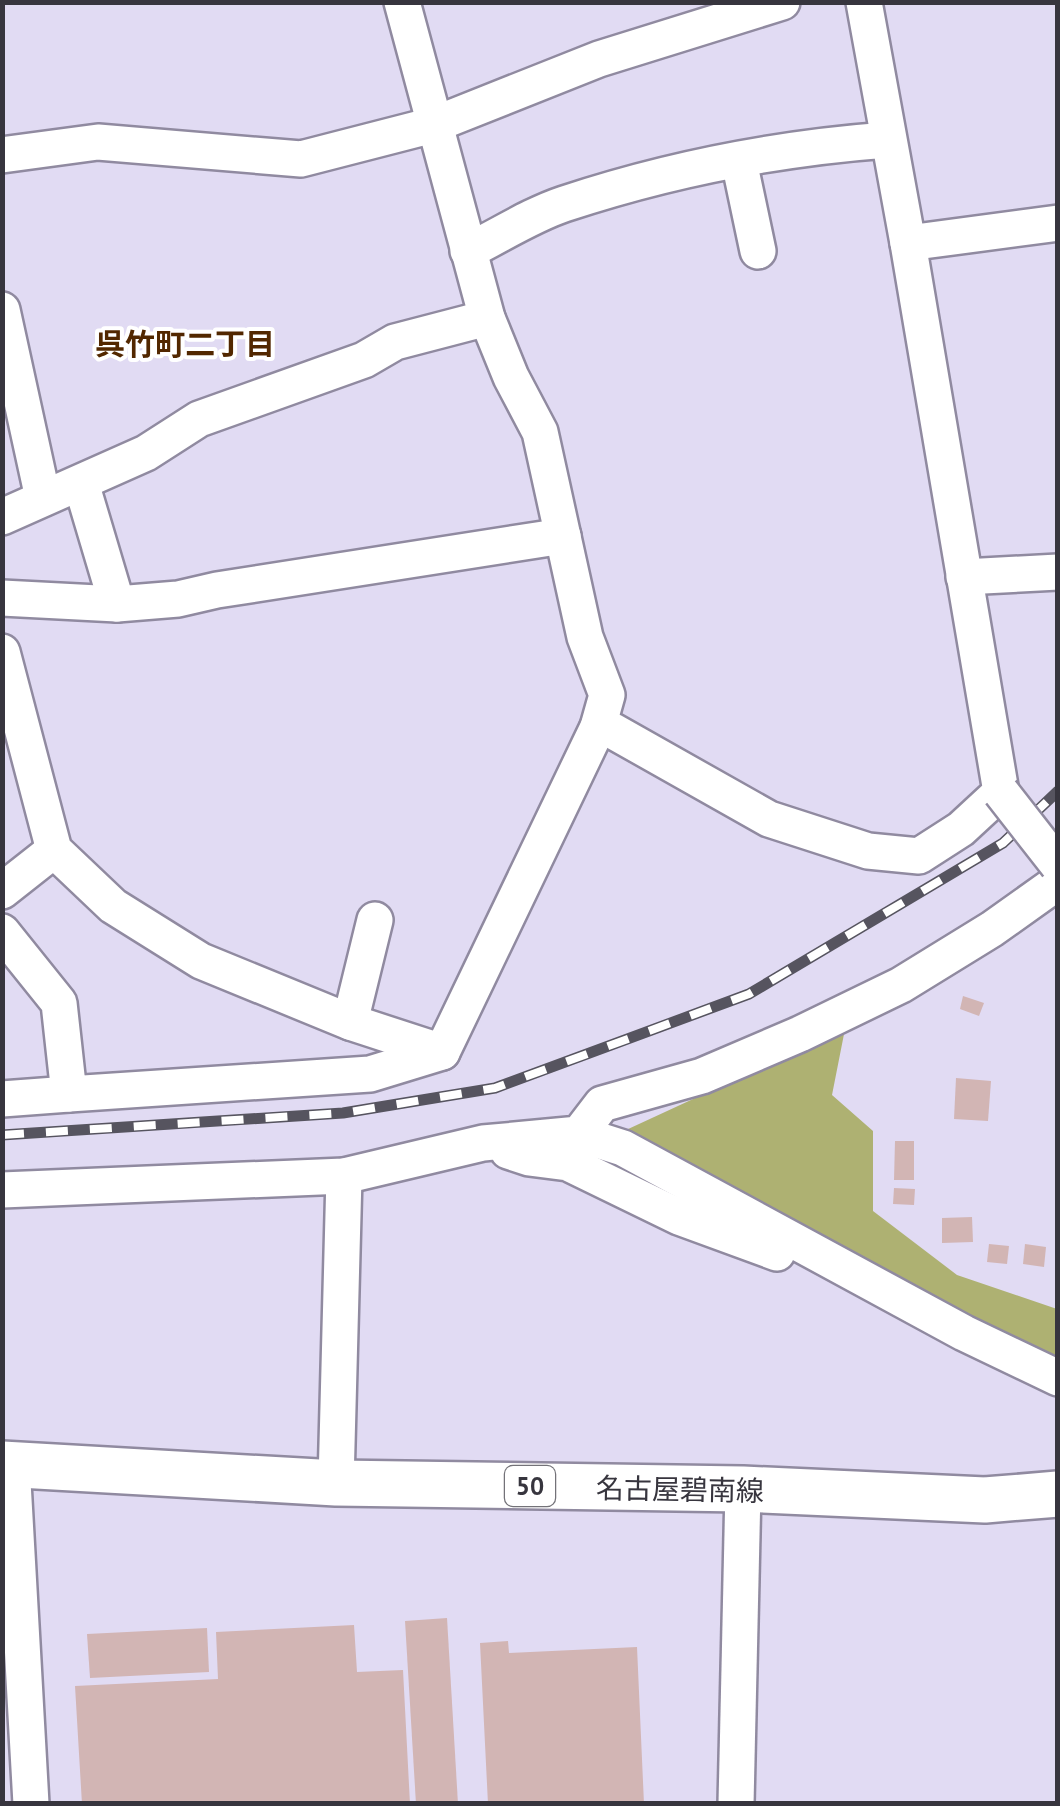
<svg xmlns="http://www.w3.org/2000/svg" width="1060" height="1806" font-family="'PT Sans','Noto Sans JP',sans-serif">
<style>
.forest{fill:#aeb172}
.building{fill:#d2b5b4}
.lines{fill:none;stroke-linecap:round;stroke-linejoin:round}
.minor-casing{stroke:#908aa0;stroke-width:40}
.major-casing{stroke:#908aa0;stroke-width:50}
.minor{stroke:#fff;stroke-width:35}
.major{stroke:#fff;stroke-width:45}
.rail-casing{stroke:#56545f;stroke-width:11}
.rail{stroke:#fff;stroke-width:8;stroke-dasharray:22;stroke-linecap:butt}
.minor-bridge-casing{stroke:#908aa0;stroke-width:40;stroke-linecap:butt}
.minor-bridge{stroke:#fff;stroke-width:35}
.labels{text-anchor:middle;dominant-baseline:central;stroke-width:8;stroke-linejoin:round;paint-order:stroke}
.shield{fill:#fff;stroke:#737278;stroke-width:2.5}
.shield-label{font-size:25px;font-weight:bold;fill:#37353e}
.street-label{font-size:28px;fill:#37353e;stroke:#fff}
.neighbourhood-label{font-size:30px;font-weight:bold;fill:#522700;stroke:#fff}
</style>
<rect width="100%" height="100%" fill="#e1dbf3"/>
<path class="forest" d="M845,1029L832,1095L873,1131V1211L957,1275L1057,1309V1369L613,1136Z"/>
<g class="building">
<path d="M963,996L984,1003L979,1016L960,1009Z"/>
<path d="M956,1078L991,1081L988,1121L954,1119Z"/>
<path d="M895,1141H914V1180H894Z"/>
<path d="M894,1188L915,1189L914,1205L893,1204Z"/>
<path d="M972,1217L973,1242L942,1243V1218Z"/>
<path d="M989,1244L1009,1246L1007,1264L987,1262Z"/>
<path d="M1025,1244L1046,1247L1044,1267L1023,1264Z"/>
<path d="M447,1618L458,1804H416L405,1621Z"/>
<path d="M354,1625L357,1672L403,1670L410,1804H82L75,1686L218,1679L216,1632Z"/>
<path d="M207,1628L209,1672L90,1678L87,1634Z"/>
<path d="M508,1641L509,1653L637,1647L644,1804H488L480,1643Z"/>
</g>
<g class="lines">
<defs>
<g id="minor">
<path d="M2,155L98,142L301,159L433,125L599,59L782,2"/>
<path d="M739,161L758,251"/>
<path d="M908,243L1058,223"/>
<path d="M468,251C499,236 531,215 564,204C667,170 780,148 887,140"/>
<path d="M2,310L43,498"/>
<path d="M81,483L117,604"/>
<path d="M2,517L146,453L199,419L364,360L395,342L487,318"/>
<path d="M964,577L1058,572"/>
<path d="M2,598L117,604L178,599L217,590L563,536"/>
<path d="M2,652L54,850L113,906L201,961L350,1022L442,1052L598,727L607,695L585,637L540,432L511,377L487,318L402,2"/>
<path d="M598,727L613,731L769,819L868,851L919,856L961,829L1001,792L908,243L864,2"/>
<path d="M2,891L54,850"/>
<path d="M2,932L59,1003L69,1094L370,1074L442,1052"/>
<path d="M350,1022L375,920"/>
<path d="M2,1099L69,1094"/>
<path d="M579,1134L623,1148L964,1333L1058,1378"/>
<path d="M508,1151L529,1158L568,1163L679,1217L777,1253L782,1240"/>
<path d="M2,1190L344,1176L483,1143L579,1134L602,1104L702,1076L800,1034L901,985L992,929L1058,882"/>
<path d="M12,1464L31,1804"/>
<path d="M336,1483L344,1176"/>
<path d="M736,1804L743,1489"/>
</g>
<path id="major" d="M2,1464L336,1483L743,1489L985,1500L1058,1494"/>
</defs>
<use href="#minor" class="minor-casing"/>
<use href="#major" class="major-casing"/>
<use href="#minor" class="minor"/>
<use href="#major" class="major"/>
<defs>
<path id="rail" d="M2,1135L343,1113L495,1088L749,994L1003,843L1058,791"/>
</defs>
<use href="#rail" class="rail-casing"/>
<use href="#rail" class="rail"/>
<defs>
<path id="minor-bridge" d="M1001,792L1058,865"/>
</defs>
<use href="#minor-bridge" class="minor-bridge-casing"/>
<use href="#minor-bridge" class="minor-bridge"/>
</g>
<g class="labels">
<rect class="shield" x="505" y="1466" width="50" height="40" rx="8"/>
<g class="shield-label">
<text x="530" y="1486">50</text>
</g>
<g class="street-label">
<text transform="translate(680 1489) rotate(1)">名古屋碧南線</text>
</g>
<g class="neighbourhood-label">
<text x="185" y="343">呉竹町二丁目</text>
</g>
</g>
<rect width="1060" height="1806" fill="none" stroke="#37353e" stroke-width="10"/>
</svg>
